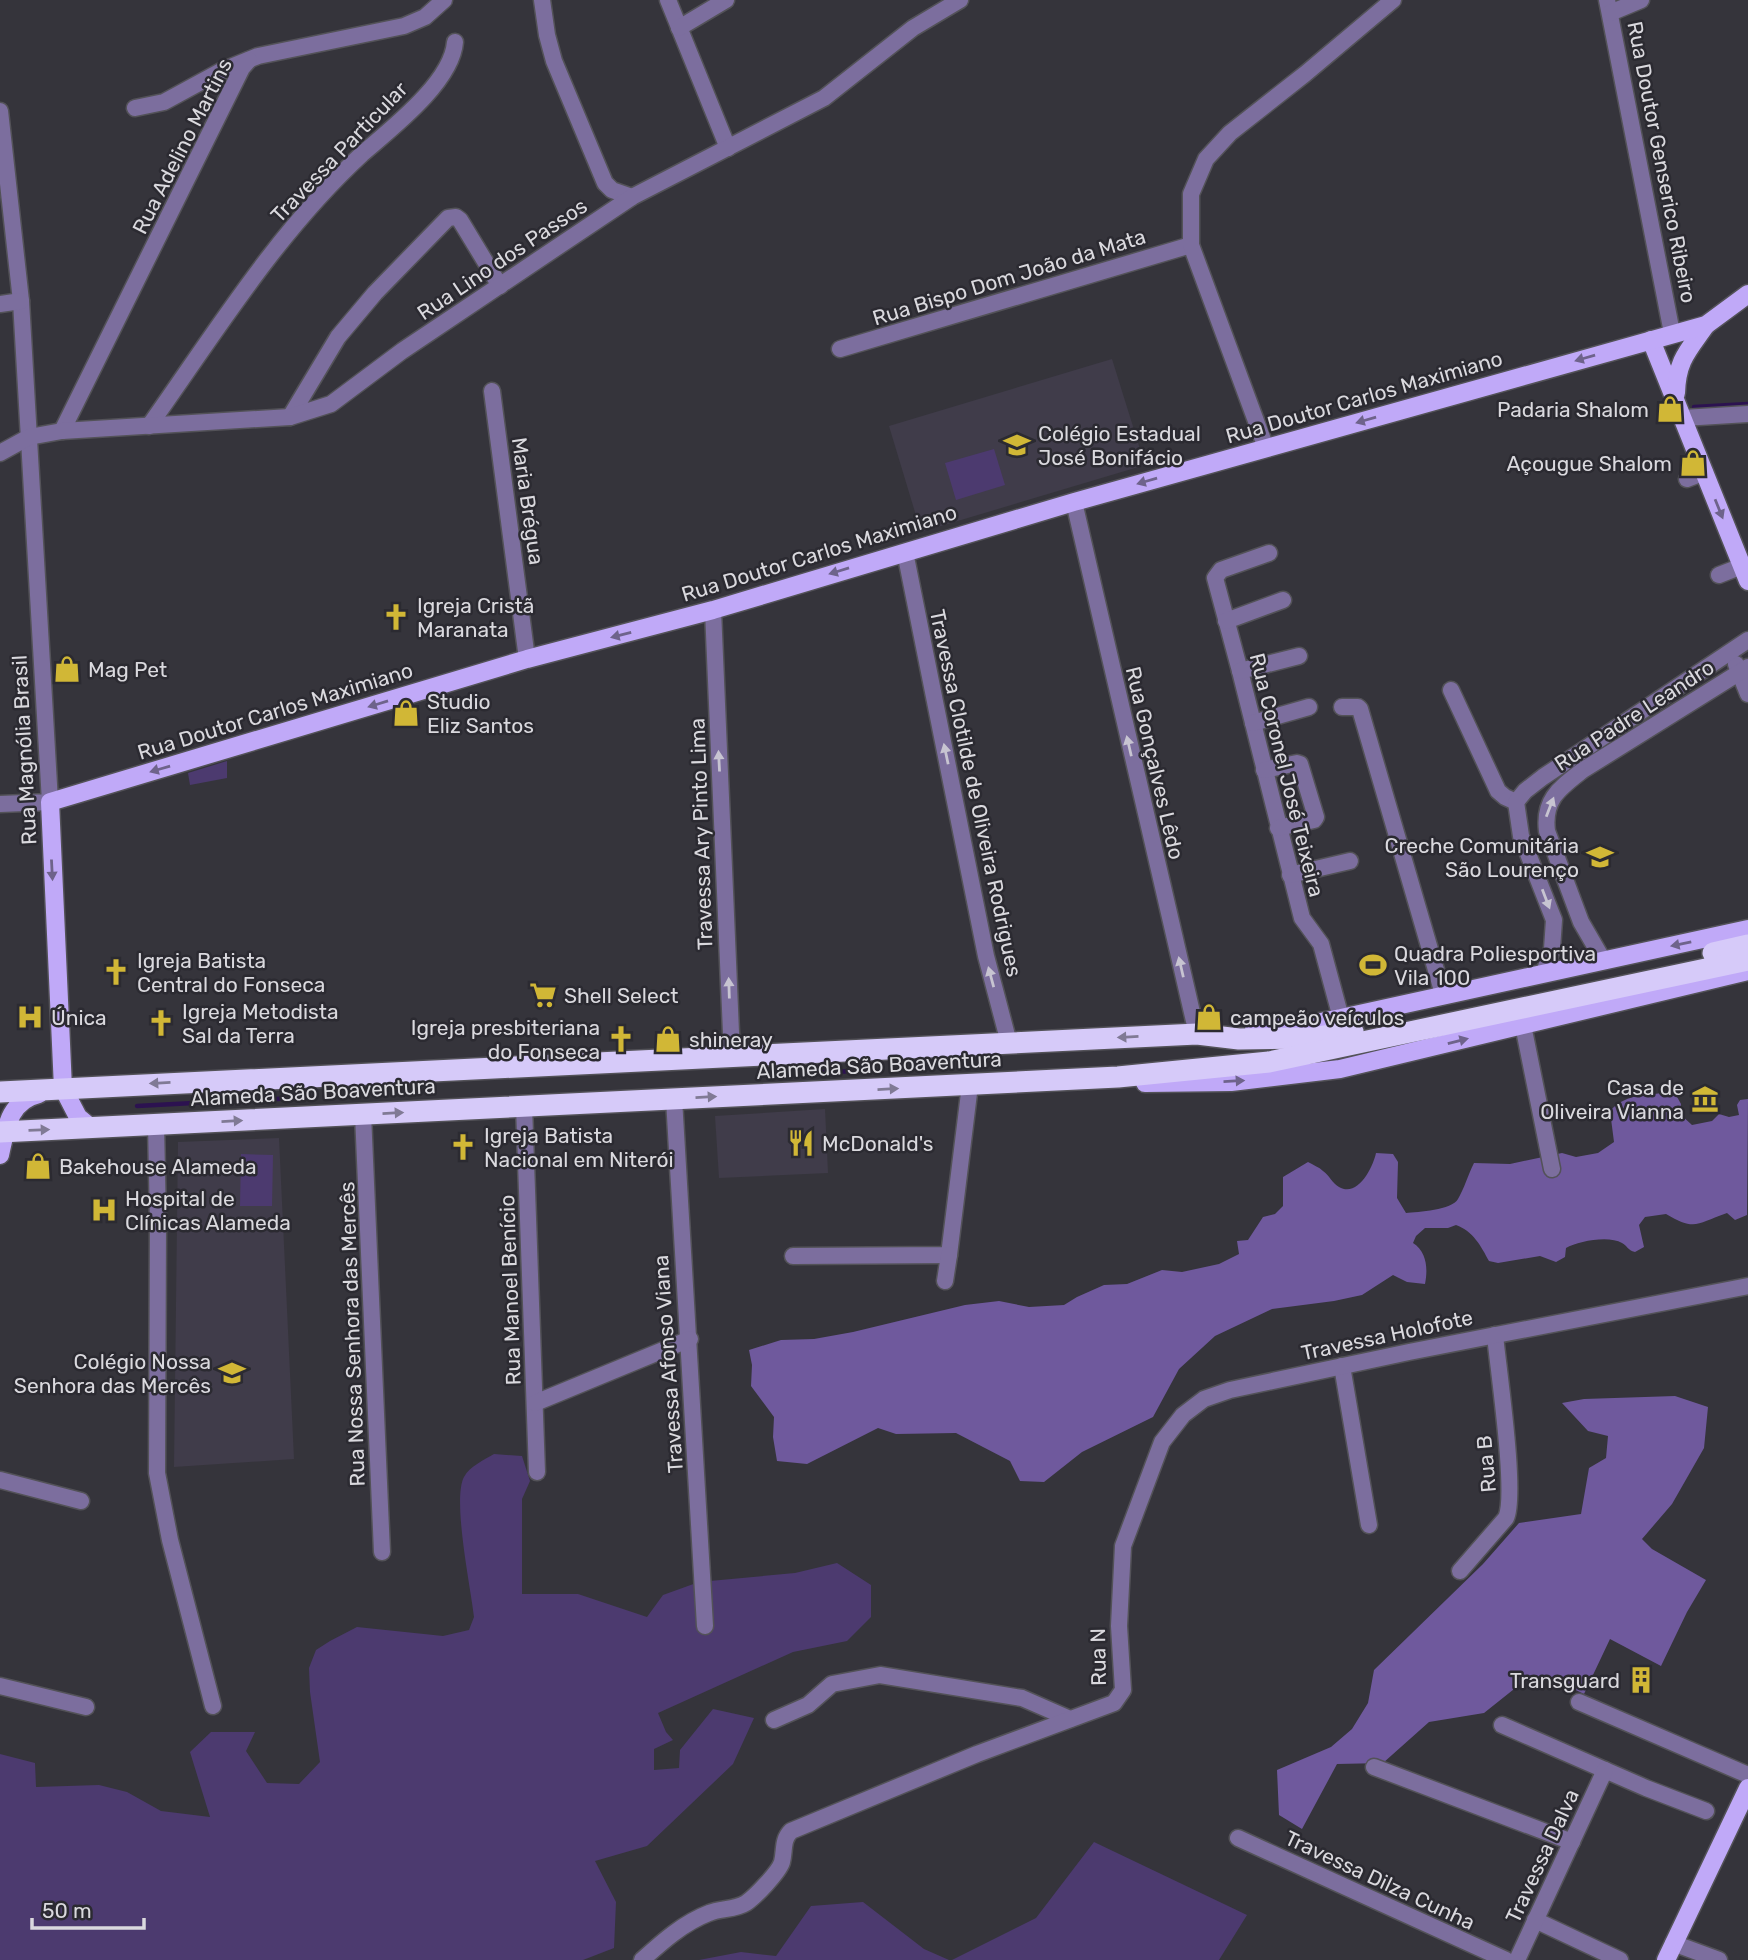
<svg xmlns="http://www.w3.org/2000/svg" width="1748" height="1960" font-family="Rubik,sans-serif">
<style>
.built{fill:#403c4a}
.green{fill:#4c3a6f}
.forest{fill:#6f599d}
.lines{fill:none;stroke-linecap:round;stroke-linejoin:round}
.stream{stroke:#2c1250;stroke-width:4.5}
.minor-casing{stroke:#535258;stroke-width:19}
.major-casing{stroke:#535258;stroke-width:21}
.highway-casing{stroke:#535258;stroke-width:24}
.minor{stroke:#7c6e9e;stroke-width:16}
.major{stroke:#c0a9f8;stroke-width:18}
.highway{stroke:#d6caf9;stroke-width:21}
.oneway{fill:#6e638b}
.oneway2{fill:#c7c4d1}
.oneway3{fill:#807a95}
.labels{text-anchor:middle;dominant-baseline:central;stroke-width:5;stroke-linejoin:round;paint-order:stroke}
.street-label{font-size:21px;fill:#dad9de;stroke:#2b2a31}
.poi-label{font-size:21px;fill:#dad9de;stroke:#2b2a31;text-anchor:start}
</style>
<rect width="100%" height="100%" fill="#35343b"/>
<g class="built">
<path d="M1112,359L1145,465L921,532L889,426Z"/>
<path d="M825,1109L828,1173L719,1178L715,1116Z"/>
<path d="M279,1138L294,1459L174,1467L178,1142Z"/>
</g>
<g class="green">
<path d="M994,449L1005,485L956,500L945,463Z"/>
<path d="M227,761V778L190,785L188,773Z"/>
<path d="M241,1154L273,1155L272,1206H240Z"/>
<path d="M494,1454L522,1456L530,1481L522,1499V1594H578L647,1617L663,1595L699,1582L795,1573L837,1563L871,1585V1617L847,1641L793,1652L658,1713L666,1732L673,1740L654,1749V1770L679,1768L680,1750L713,1709L754,1718L733,1764L647,1846L595,1861L616,1902L614,1948L583,1960H0V1754L35,1763L36,1787L99,1785L127,1792L161,1811L210,1817L190,1752L211,1732H255L246,1751L267,1783L299,1784L320,1762L310,1692L309,1668L316,1650L330,1641L357,1627L443,1636L469,1630L474,1617C471,1589 452,1499 464,1477C470,1466 484,1460 494,1454Z"/>
<path d="M1094,1842L1247,1915L1219,1960H952L1036,1918Z"/>
<path d="M863,1902L924,1949L949,1960H699L741,1952L776,1956L811,1906Z"/>
</g>
<g class="forest">
<path d="M1664,1093L1676,1095L1681,1104L1680,1114L1692,1125L1712,1121L1719,1114L1729,1117L1739,1115L1737,1105L1740,1100L1748,1099L1747,1215L1735,1220L1727,1213C1697,1223 1696,1232 1666,1214L1645,1217L1639,1225L1644,1247L1635,1252C1627,1250 1628,1246 1622,1243C1609,1235 1578,1241 1566,1248L1565,1257L1556,1262L1540,1256L1498,1263L1489,1261C1481,1246 1473,1231 1456,1225L1448,1228H1425L1416,1236L1413,1243C1427,1252 1428,1269 1425,1284L1407,1282L1393,1275L1362,1295L1334,1301L1272,1309L1215,1336L1179,1369L1153,1417L1082,1452L1044,1482L1020,1481L1010,1461L956,1433L896,1434L878,1428L807,1464L777,1461L773,1437L774,1417L751,1386L752,1365L749,1350L781,1340L814,1339L853,1332L965,1305L999,1301L1029,1307L1064,1305L1077,1297L1104,1285L1127,1284L1162,1270L1182,1272L1219,1264L1239,1254L1237,1241L1248,1240L1263,1217L1275,1214L1283,1206V1177L1308,1162C1313,1165 1319,1167 1323,1171C1329,1175 1333,1184 1339,1187C1358,1198 1373,1167 1376,1153L1393,1154L1398,1162L1397,1198L1406,1213C1418,1212 1452,1210 1458,1199C1464,1189 1468,1175 1474,1163L1510,1164L1562,1153L1576,1157L1598,1153L1614,1142L1610,1111C1624,1095 1643,1095 1664,1093Z"/>
<path d="M1675,1396L1708,1407L1704,1448L1672,1504L1642,1539L1652,1549L1706,1580L1687,1612L1661,1666L1610,1639L1584,1694L1553,1679L1528,1678L1484,1713L1429,1722L1383,1763L1337,1764L1302,1829L1279,1815L1277,1770L1331,1747L1352,1729L1368,1703L1374,1670L1483,1564L1519,1523L1581,1514L1589,1468L1606,1458L1608,1436L1588,1431L1562,1403L1584,1399Z"/>
</g>
<g class="lines">
<g class="stream">
<path d="M1694,407L1748,404"/>
<path d="M821,1072L867,1071"/>
<path d="M277,1099L289,1098"/>
<path d="M137,1106L231,1101"/>
</g>
<defs>
<g id="minor">
<path d="M542,0L547,35L554,61L605,183L612,190L632,197"/>
<path d="M668,0L728,148"/>
<path d="M1607,0L1672,333"/>
<path d="M1610,13L1641,0"/>
<path d="M679,28L726,0"/>
<path d="M135,108L164,102L221,71L258,56L404,26L425,17L444,0"/>
<path d="M0,111L21,301L50,802L0,804"/>
<path d="M0,304L21,301"/>
<path d="M840,349L1191,245"/>
<path d="M492,391L527,659"/>
<path d="M290,417L338,337L375,293L448,218L456,217L460,220L500,286"/>
<path d="M1683,418L1748,414"/>
<path d="M149,426C215,333 277,232 362,154C392,128 452,82 455,42"/>
<path d="M62,431L242,68L249,60"/>
<path d="M1266,448L1191,245V194L1206,159L1230,133L1305,74L1393,0"/>
<path d="M0,453L29,437L62,431L290,417L331,404L402,351L632,197L824,98L913,28L960,0"/>
<path d="M1687,479L1705,472"/>
<path d="M1074,502L1197,1034"/>
<path d="M905,552L986,956L1009,1043"/>
<path d="M1269,553L1221,570L1215,578L1240,671L1302,918L1321,944L1341,1018"/>
<path d="M1719,575L1742,566"/>
<path d="M713,610L732,1056"/>
<path d="M1226,621L1283,600"/>
<path d="M1736,664L1748,694"/>
<path d="M1240,671L1299,656"/>
<path d="M1451,690L1498,791L1505,797L1516,802"/>
<path d="M1342,707H1358L1360,709L1443,994"/>
<path d="M1253,723L1309,707"/>
<path d="M1264,770L1297,763L1300,764L1316,817L1314,820L1278,828"/>
<path d="M1290,875L1350,861"/>
<path d="M1603,960L1581,922L1547,831C1543,799 1560,788 1583,770L1748,667"/>
<path d="M1544,973L1552,949L1554,920L1521,836L1516,802L1525,791L1543,777L1748,640"/>
<path d="M1523,1025L1552,1169"/>
<path d="M674,1099L705,1626"/>
<path d="M524,1106L537,1472"/>
<path d="M363,1114L382,1552"/>
<path d="M156,1124L158,1223L157,1473L170,1540L213,1706"/>
<path d="M793,1256L949,1255L970,1085"/>
<path d="M945,1281L949,1255"/>
<path d="M1342,1366L1369,1525"/>
<path d="M535,1403L690,1339"/>
<path d="M0,1480L81,1501"/>
<path d="M1460,1571L1506,1518C1517,1494 1498,1368 1495,1335"/>
<path d="M0,1686L86,1707"/>
<path d="M1579,1702L1748,1775"/>
<path d="M774,1720L808,1705L832,1684L880,1675L1022,1698L1070,1719"/>
<path d="M1502,1725L1646,1788L1706,1811"/>
<path d="M1374,1767L1572,1842"/>
<path d="M1238,1838L1506,1960"/>
<path d="M1535,1920L1620,1960"/>
<path d="M1673,1943L1719,1960"/>
<path d="M642,1960C662,1942 683,1923 709,1913C721,1908 735,1910 746,1903C755,1897 779,1872 782,1862C785,1850 782,1840 791,1831L977,1754L1114,1703L1123,1690L1119,1626L1123,1546L1162,1442L1183,1415L1204,1399L1230,1390L1409,1352L1748,1286"/>
<path d="M1517,1960L1605,1770"/>
</g>
<g id="major">
<path d="M1651,340L1748,581"/>
<path d="M1676,393C1677,360 1688,351 1706,325"/>
<path d="M1254,1030L1310,1024L1341,1018L1748,929"/>
<path d="M1145,1083L1231,1082L1340,1069L1748,971"/>
<path d="M90,1127L78,1117L63,1088L50,802L527,659L713,610L1074,502L1706,325L1748,294"/>
<path d="M0,1155C6,1128 9,1101 39,1094"/>
<path d="M1666,1960L1748,1788"/>
</g>
<g id="highway">
<path d="M1713,953L1748,945"/>
<path d="M0,1092L1197,1034L1239,1039L1312,1038L1353,1031"/>
<path d="M0,1132L1118,1077L1269,1062L1748,960"/>
</g>
</defs>
<use href="#minor" class="minor-casing"/>
<use href="#major" class="major-casing"/>
<use href="#highway" class="highway-casing"/>
<use href="#minor" class="minor"/>
<use href="#major" class="major"/>
<use href="#highway" class="highway"/>
</g>
<defs><path id="oneway-solid" d="M-6-.8H1V-3.2L6.5 0L1 3.2V.8H-6Z" transform="scale(1.75)"/></defs>
<g class="oneway">
<use href="#oneway-solid" transform="translate(1585 358) rotate(164)"/>
<use href="#oneway-solid" transform="translate(1366 420) rotate(164)"/>
<use href="#oneway-solid" transform="translate(1147 481) rotate(164)"/>
<use href="#oneway-solid" transform="translate(1719 509) rotate(68)"/>
<use href="#oneway-solid" transform="translate(839 571) rotate(163)"/>
<use href="#oneway-solid" transform="translate(621 635) rotate(166)"/>
<use href="#oneway-solid" transform="translate(378 704) rotate(163)"/>
<use href="#oneway-solid" transform="translate(160 769) rotate(164)"/>
<use href="#oneway-solid" transform="translate(52 870) rotate(87)"/>
<use href="#oneway-solid" transform="translate(1681 944) rotate(168)"/>
<use href="#oneway-solid" transform="translate(1458 1041) rotate(-14)"/>
<use href="#oneway-solid" transform="translate(1234 1081) rotate(-3)"/>
</g>
<g class="oneway2">
<use href="#oneway-solid" transform="translate(1129 746) rotate(-103)"/>
<use href="#oneway-solid" transform="translate(946 754) rotate(-102)"/>
<use href="#oneway-solid" transform="translate(719 761) rotate(-93)"/>
<use href="#oneway-solid" transform="translate(1550 807) rotate(-69)"/>
<use href="#oneway-solid" transform="translate(1546 899) rotate(69)"/>
<use href="#oneway-solid" transform="translate(1181 967) rotate(-103)"/>
<use href="#oneway-solid" transform="translate(991 977) rotate(-105)"/>
<use href="#oneway-solid" transform="translate(729 988) rotate(-92)"/>
</g>
<g class="oneway3">
<use href="#oneway-solid" transform="translate(1128 1037) rotate(177)"/>
<use href="#oneway-solid" transform="translate(160 1083) rotate(177)"/>
<use href="#oneway-solid" transform="translate(888 1089) rotate(-3)"/>
<use href="#oneway-solid" transform="translate(706 1097) rotate(-3)"/>
<use href="#oneway-solid" transform="translate(393 1113) rotate(-3)"/>
<use href="#oneway-solid" transform="translate(232 1121) rotate(-3)"/>
<use href="#oneway-solid" transform="translate(39 1130) rotate(-2)"/>
</g>
<defs>
<symbol id="shop-bare" viewBox="-9 -9 18 18"><path d="M-5-2.5h2.3a2.7 3.5 0 0 1 5.4 0H5L5.5 6h-11ZM-1.5-2.5h3a1.5 2.3 0 0 0-3 0Z" fill="#d1b736" stroke="#2b2a31" stroke-width="2.5" paint-order="stroke"/></symbol>
<symbol id="school-bare" viewBox="-9 -9 18 18"><path d="M0-5L7-2L0 1L-7-2ZM-4 1L0 2.5L4 1V4Q0 6-4 4Z" fill="#d1b736" stroke="#2b2a31" stroke-width="2.5" paint-order="stroke"/></symbol>
<symbol id="church-bare" viewBox="-9 -9 18 18"><path d="M-1.2-6h2.4v3.5h3.3v2.4h-3.3V6h-2.4V-.1h-3.3v-2.4h3.3Z" fill="#d1b736" stroke="#2b2a31" stroke-width="2.5" paint-order="stroke"/></symbol>
<symbol id="stadium-bare" viewBox="-9 -9 18 18"><path d="M0-5a6.5 5 0 1 0 0 10a6.5 5 0 1 0 0-10ZM-3.5-1.8h7v3.6h-7Z" fill="#d1b736" stroke="#2b2a31" stroke-width="2.5" paint-order="stroke"/></symbol>
<symbol id="supermarket-bare" viewBox="-9 -9 18 18"><path d="M-6-5.5h2.5l.6 2H6L4.5 2H-2.5L-4.4-4H-6ZM-1.5 3.2a1.3 1.3 0 1 0 .1 0ZM3 3.2a1.3 1.3 0 1 0 .1 0Z" fill="#d1b736" stroke="#2b2a31" stroke-width="2.5" paint-order="stroke"/></symbol>
<symbol id="hospital-bare" viewBox="-9 -9 18 18"><path d="M-5-5h3v3.5h4V-5h3V5h-3V1.5h-4V5h-3Z" fill="#d1b736" stroke="#2b2a31" stroke-width="2.5" paint-order="stroke"/></symbol>
<symbol id="museum-bare" viewBox="-9 -9 18 18"><path d="M0-6L6-3V-2H-6V-3ZM-5-1h2V3h-2ZM-1-1h2V3h-2ZM3-1h2V3H3ZM-6 4H6V6H-6Z" fill="#d1b736" stroke="#2b2a31" stroke-width="2.5" paint-order="stroke"/></symbol>
<symbol id="restaurant-bare" viewBox="-9 -9 18 18"><path d="M-5-6h1v4h1v-4h1v4h1v-4h1v5L-1.5 .5V6h-2V.5L-5-1ZM5-6V6H3V1.5H1.5Q1.5-4 5-6Z" fill="#d1b736" stroke="#2b2a31" stroke-width="2.5" paint-order="stroke"/></symbol>
<symbol id="building-bare" viewBox="-9 -9 18 18"><path d="M-4-6H4V6H1V3H-1V6H-4ZM-2.5-4.3h1.7v1.8h-1.7ZM.8-4.3h1.7v1.8H.8ZM-2.5-1h1.7V.8h-1.7ZM.8-1h1.7V.8H.8Z" fill="#d1b736" stroke="#2b2a31" stroke-width="2.5" paint-order="stroke"/></symbol>
</defs>
<g fill-rule="evenodd">
<use href="#shop-bare" x="1651" y="390" width="38" height="38"/>
<use href="#school-bare" x="998" y="426" width="38" height="38"/>
<use href="#shop-bare" x="1674" y="444" width="38" height="38"/>
<use href="#church-bare" x="377" y="598" width="38" height="38"/>
<use href="#shop-bare" x="48" y="650" width="38" height="38"/>
<use href="#shop-bare" x="387" y="694" width="38" height="38"/>
<use href="#school-bare" x="1581" y="838" width="38" height="38"/>
<use href="#stadium-bare" x="1354" y="946" width="38" height="38"/>
<use href="#church-bare" x="97" y="953" width="38" height="38"/>
<use href="#supermarket-bare" x="524" y="976" width="38" height="38"/>
<use href="#hospital-bare" x="11" y="998" width="38" height="38"/>
<use href="#shop-bare" x="1190" y="998" width="38" height="38"/>
<use href="#church-bare" x="142" y="1004" width="38" height="38"/>
<use href="#church-bare" x="602" y="1020" width="38" height="38"/>
<use href="#shop-bare" x="649" y="1020" width="38" height="38"/>
<use href="#museum-bare" x="1686" y="1080" width="38" height="38"/>
<use href="#restaurant-bare" x="782" y="1124" width="38" height="38"/>
<use href="#church-bare" x="444" y="1128" width="38" height="38"/>
<use href="#shop-bare" x="19" y="1147" width="38" height="38"/>
<use href="#hospital-bare" x="85" y="1191" width="38" height="38"/>
<use href="#school-bare" x="213" y="1354" width="38" height="38"/>
<use href="#building-bare" x="1622" y="1661" width="38" height="38"/>
</g>
<g class="labels">
<g class="street-label">
<text transform="translate(182 146) rotate(-63)">Rua Adelino Martins</text>
<text transform="translate(339 152) rotate(-46)">Travessa Particular</text>
<text transform="translate(1662 162) rotate(79)">Rua Doutor Genserico Ribeiro</text>
<text transform="translate(502 259) rotate(-34)">Rua Lino dos Passos</text>
<text transform="translate(1009 277) rotate(-17)">Rua Bispo Dom João da Mata</text>
<text transform="translate(1364 397) rotate(-16)">Rua Doutor Carlos Maximiano</text>
<text transform="translate(528 501) rotate(82)">Maria Brégua</text>
<text transform="translate(819 553) rotate(-17)">Rua Doutor Carlos Maximiano</text>
<text transform="translate(275 711) rotate(-17)">Rua Doutor Carlos Maximiano</text>
<text transform="translate(1634 715) rotate(-33)">Rua Padre Leandro</text>
<text transform="translate(24 750) rotate(-93)">Rua Magnólia Brasil</text>
<text transform="translate(1155 763) rotate(77)">Rua Gonçalves Lêdo</text>
<text transform="translate(1287 775) rotate(76)">Rua Coronel José Teixeira</text>
<text transform="translate(976 793) rotate(78)">Travessa Clotilde de Oliveira Rodrigues</text>
<text transform="translate(701 834) rotate(-92)">Travessa Ary Pinto Lima</text>
<text transform="translate(879 1065) rotate(-3)">Alameda São Boaventura</text>
<text transform="translate(313 1092) rotate(-3)">Alameda São Boaventura</text>
<text transform="translate(510 1290) rotate(-92)">Rua Manoel Benício</text>
<text transform="translate(352 1334) rotate(-92)">Rua Nossa Senhora das Mercês</text>
<text transform="translate(1387 1335) rotate(-12)">Travessa Holofote</text>
<text transform="translate(668 1364) rotate(-94)">Travessa Afonso Viana</text>
<text transform="translate(1486 1464) rotate(-95)">Rua B</text>
<text transform="translate(1098 1657) rotate(-91)">Rua N</text>
<text transform="translate(1542 1856) rotate(-65)">Travessa Dalva</text>
<text transform="translate(1380 1880) rotate(25)">Travessa Dilza Cunha</text>
</g>
<g class="poi-label">
<text x="1649" y="409" text-anchor="end">Padaria Shalom</text>
<text x="1038" y="433">Colégio Estadual<tspan x="1038" dy="24">José Bonifácio</tspan></text>
<text x="1672" y="463" text-anchor="end">Açougue Shalom</text>
<text x="417" y="605">Igreja Cristã<tspan x="417" dy="24">Maranata</tspan></text>
<text x="88" y="669">Mag Pet</text>
<text x="427" y="701">Studio<tspan x="427" dy="24">Eliz Santos</tspan></text>
<text x="1579" y="845" text-anchor="end">Creche Comunitária<tspan x="1579" dy="24">São Lourenço</tspan></text>
<text x="1394" y="953">Quadra Poliesportiva<tspan x="1394" dy="24">Vila 100</tspan></text>
<text x="137" y="960">Igreja Batista<tspan x="137" dy="24">Central do Fonseca</tspan></text>
<text x="564" y="995">Shell Select</text>
<text x="182" y="1011">Igreja Metodista<tspan x="182" dy="24">Sal da Terra</tspan></text>
<text x="51" y="1017">Única</text>
<text x="1230" y="1017">campeão veículos</text>
<text x="600" y="1027" text-anchor="end">Igreja presbiteriana<tspan x="600" dy="24">do Fonseca</tspan></text>
<text x="689" y="1039">shineray</text>
<text x="1684" y="1087" text-anchor="end">Casa de<tspan x="1684" dy="24">Oliveira Vianna</tspan></text>
<text x="484" y="1135">Igreja Batista<tspan x="484" dy="24">Nacional em Niterói</tspan></text>
<text x="822" y="1143">McDonald's</text>
<text x="59" y="1166">Bakehouse Alameda</text>
<text x="125" y="1198">Hospital de<tspan x="125" dy="24">Clínicas Alameda</tspan></text>
<text x="211" y="1361" text-anchor="end">Colégio Nossa<tspan x="211" dy="24">Senhora das Mercês</tspan></text>
<text x="1620" y="1680" text-anchor="end">Transguard</text>
</g>
</g>
<path d="M32 1918v10h112v-10" fill="none" stroke="#dad9de" stroke-width="3.5"/>
<text x="42" y="1918" font-size="21" fill="#dad9de" stroke="#2b2a31" stroke-width="5" paint-order="stroke">50 m</text>
</svg>
